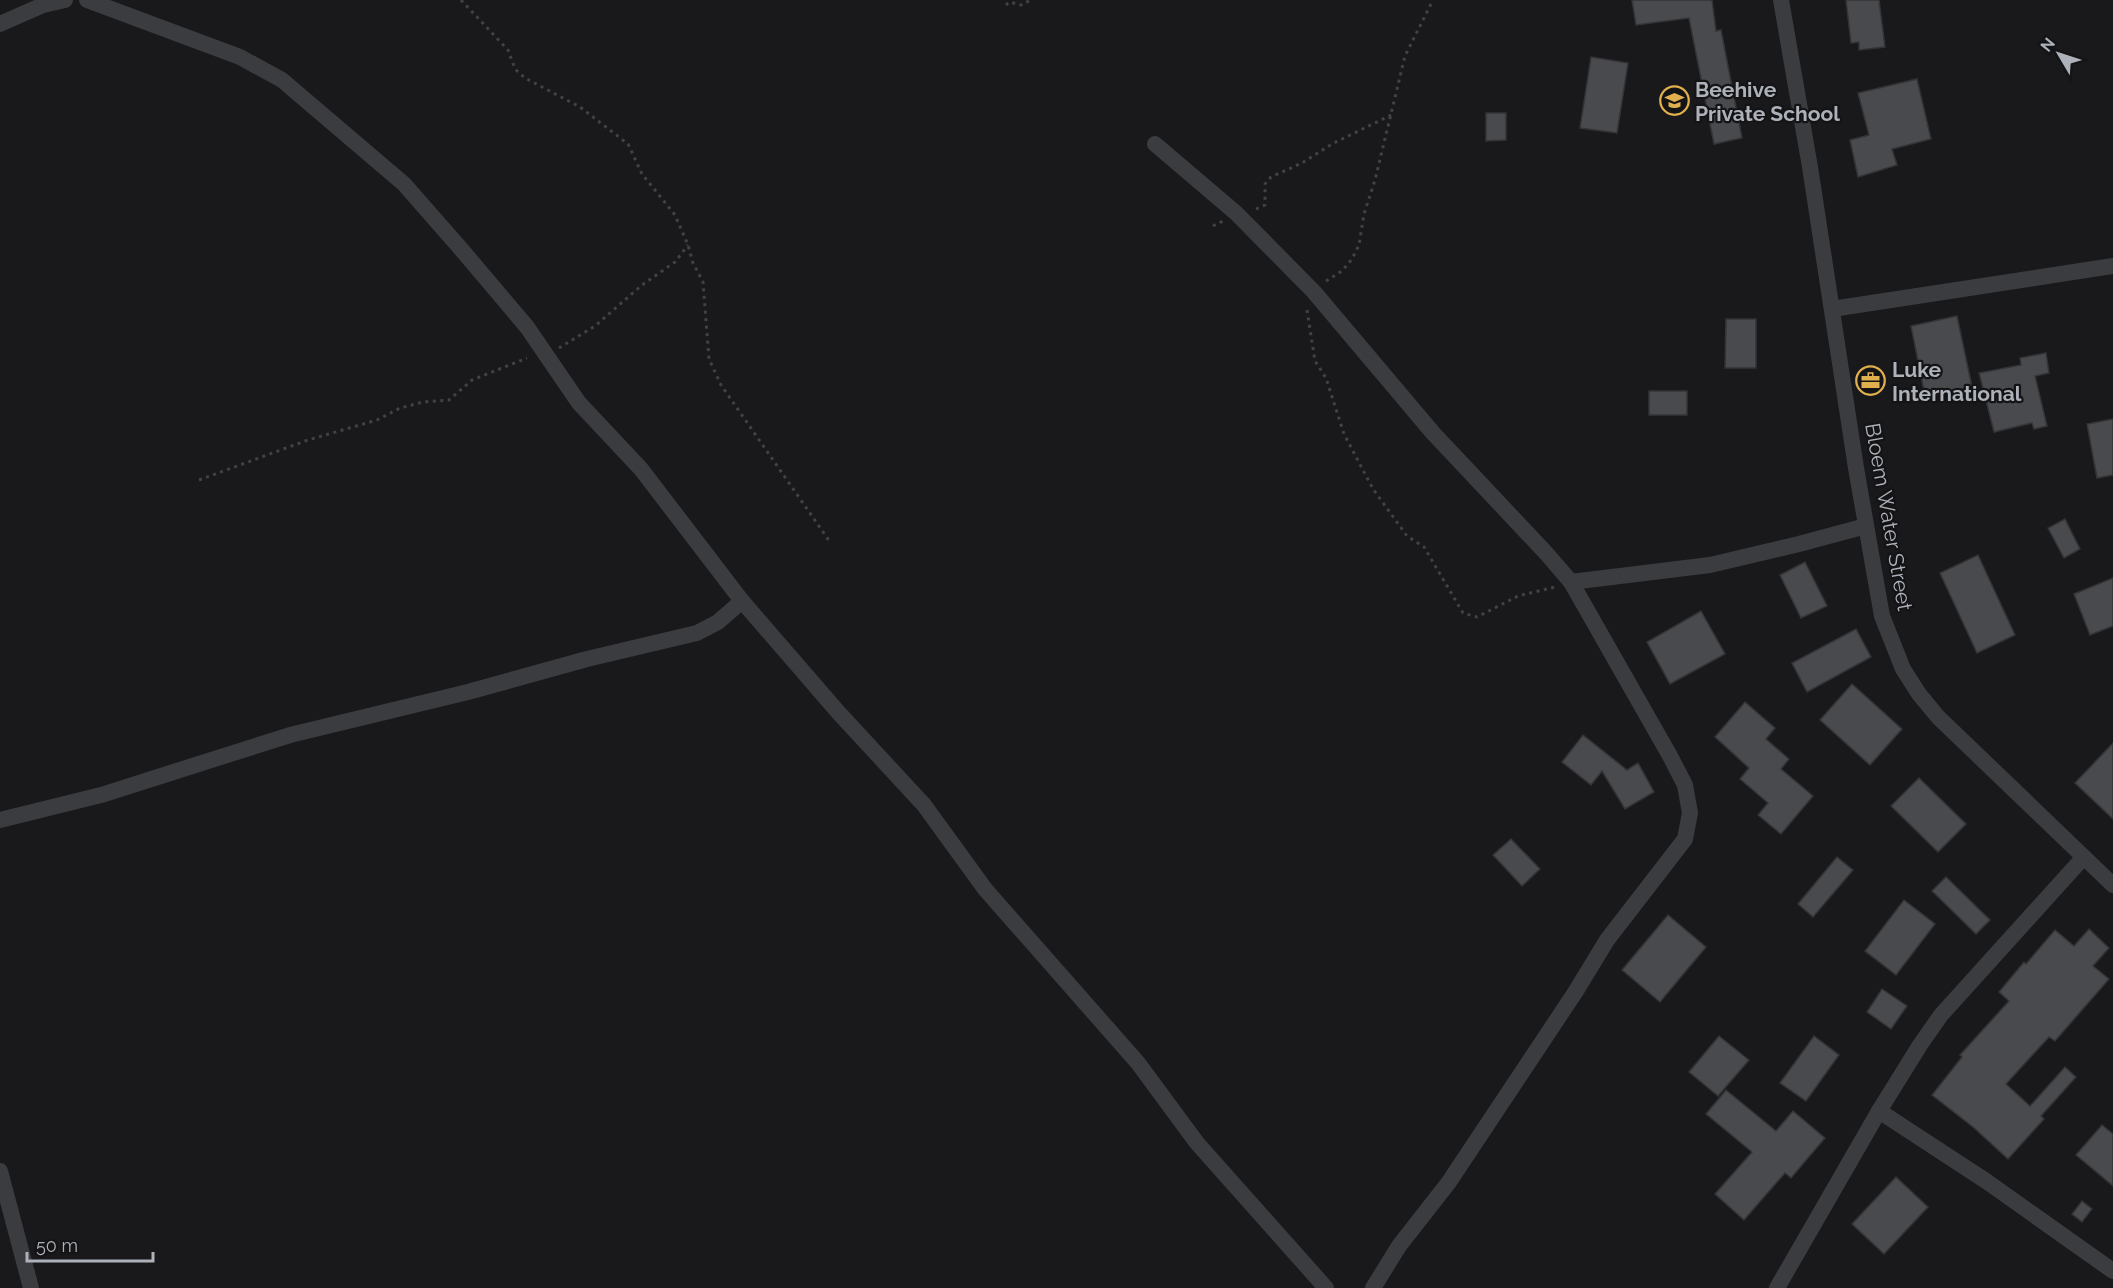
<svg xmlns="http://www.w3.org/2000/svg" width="2113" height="1288" font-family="Raleway,sans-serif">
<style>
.building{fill:#494a4d;stroke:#343437;stroke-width:1.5}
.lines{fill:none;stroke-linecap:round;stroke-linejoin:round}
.path{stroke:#414247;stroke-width:3;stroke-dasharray:3 4.5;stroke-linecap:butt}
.minor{stroke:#3b3c40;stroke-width:16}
.labels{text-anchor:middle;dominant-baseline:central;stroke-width:4.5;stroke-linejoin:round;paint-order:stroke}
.poi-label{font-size:21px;font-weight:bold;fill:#adb1b9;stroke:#141416;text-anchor:start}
.street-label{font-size:21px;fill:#adb1b9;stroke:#141416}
</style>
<rect width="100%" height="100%" fill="#19191b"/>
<g class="building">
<path d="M1632,0H1712L1716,31L1721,30L1742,138L1714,144L1689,18L1636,25Z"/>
<path d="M1846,0H1879L1885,47L1859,50V42L1851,43Z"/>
<path d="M1591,57L1628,63L1617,133L1580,128Z"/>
<path d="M1917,79L1931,139L1892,149L1897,165L1858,177L1850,140L1869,135L1858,93Z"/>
<path d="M1486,113H1506V140L1486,141Z"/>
<path d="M1957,316L1972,387L1925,396L1911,326Z"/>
<path d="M1726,319H1756V368H1725Z"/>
<path d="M2046,353L2049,373L2035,376L2047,426L2034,429L2032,423L1994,432L1979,373L2021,365L2020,358Z"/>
<rect x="1649" y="391" width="38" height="24"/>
<path d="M2113,419V475L2097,478L2087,424Z"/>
<path d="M2065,519L2080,549L2064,558L2048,528Z"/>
<path d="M1978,555L2015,635L1977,653L1940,573Z"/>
<path d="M1805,562L1827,606L1801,618L1780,575Z"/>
<path d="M2113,578V626L2090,635L2074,594Z"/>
<path d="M1701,611L1725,654L1670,684L1647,642Z"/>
<path d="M1856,629L1871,657L1807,692L1792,663Z"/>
<path d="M1852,684L1902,729L1870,765L1820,720Z"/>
<path d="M1745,702L1775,728L1766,739L1789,759L1781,769L1813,796L1781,834L1758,815L1768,803L1740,779L1749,768L1715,737Z"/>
<path d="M1583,735L1627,770L1638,763L1654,792L1625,809L1602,771L1591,785L1562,762Z"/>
<path d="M2113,743V819L2075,783Z"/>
<path d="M1919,778L1966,824L1938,852L1891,806Z"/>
<path d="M1511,839L1540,869L1522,886L1493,855Z"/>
<path d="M1837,857L1853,870L1813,917L1798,904Z"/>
<path d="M1946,877L1990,920L1976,934L1932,891Z"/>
<path d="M1904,900L1935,924L1896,975L1865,951Z"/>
<path d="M1668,915L1706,947L1660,1002L1622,970Z"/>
<path d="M2089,929L2109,948L2093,966L2109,979L2055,1041L2049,1037L2006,1084L2030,1106L2065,1067L2076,1077L2041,1116L2044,1119L2008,1159L1973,1127L1932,1095L1962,1057L1960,1055L2009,1001L1999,992L2024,962L2026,964L2055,930L2074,946Z"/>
<path d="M1882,989L1907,1006L1891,1029L1867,1012Z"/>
<path d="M1719,1036L1749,1060L1718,1096L1689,1072Z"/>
<path d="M1814,1036L1839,1055L1806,1101L1780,1083Z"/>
<path d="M1726,1090L1776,1131L1793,1111L1825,1138L1791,1178L1785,1173L1744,1220L1715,1194L1752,1152L1706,1114Z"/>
<path d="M2102,1125L2113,1134V1186L2076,1155Z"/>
<path d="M1896,1177L1928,1207L1884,1254L1852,1224Z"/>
<path d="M2082,1201L2092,1209L2082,1222L2072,1214Z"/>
</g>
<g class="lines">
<g class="path">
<path d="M461,0L508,50L515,69L525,78L580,107L628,144L642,174L675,215L688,245L693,263L703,282L709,359L721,385L830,542"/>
<path d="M1006,5L1009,2L1021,5L1031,0"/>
<path d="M1256,209L1265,205V184L1271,177L1302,163L1332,144L1391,115"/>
<path d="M1213,226L1223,221"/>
<path d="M1326,281L1342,271L1352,259L1359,245L1364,214L1375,180L1405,56L1433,0"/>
<path d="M1307,310L1315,361L1326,378L1344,434L1373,489L1407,536L1424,547L1463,613L1477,617L1518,596L1555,587"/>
<path d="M559,348L595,326L642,285L675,262L688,245"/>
<path d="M199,480L308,440L377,420L400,408L423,402L449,400L472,380L527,358"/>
</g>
<g class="minor">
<path d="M87,0L240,57L282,80L404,184L461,249L527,327L579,403L641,469L742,601L838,712L924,805L985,889L1138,1063L1197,1143L1326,1288"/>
<path d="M1781,0L1810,167L1856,468L1882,616L1903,669L1919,694L1938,717L2113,885"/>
<path d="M0,24L43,5L65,0"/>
<path d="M1155,144L1236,213L1314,292L1433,433L1546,553L1571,582L1670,756L1685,785L1690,813L1685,839L1607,940L1576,991L1449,1182L1399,1246L1373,1288"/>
<path d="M1832,309L2113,266"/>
<path d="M1571,582L1710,565L1799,544L1866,526"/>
<path d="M0,820L101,795L290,735L468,692L587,659L697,633L718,622L742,601"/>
<path d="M1879,1111L1986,1181L2113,1271"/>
<path d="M0,1171L31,1288"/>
<path d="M1777,1288L1879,1111L1920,1045L1941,1015L2083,858"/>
</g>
</g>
<defs>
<symbol id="school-ring" viewBox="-11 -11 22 22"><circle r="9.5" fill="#141416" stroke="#e0b04c" stroke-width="1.5"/><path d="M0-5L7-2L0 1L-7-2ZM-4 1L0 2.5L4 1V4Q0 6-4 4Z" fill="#e0b04c"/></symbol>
<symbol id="office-ring" viewBox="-11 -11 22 22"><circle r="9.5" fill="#141416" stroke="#e0b04c" stroke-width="1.5"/><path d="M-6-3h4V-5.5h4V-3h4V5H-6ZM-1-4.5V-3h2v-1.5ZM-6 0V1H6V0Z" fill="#e0b04c"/></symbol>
</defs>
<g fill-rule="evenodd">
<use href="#school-ring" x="1658" y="84" width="33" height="33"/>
<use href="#office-ring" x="1854" y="364" width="33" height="33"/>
</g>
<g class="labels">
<g class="poi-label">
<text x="1695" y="89">Beehive<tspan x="1695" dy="24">Private School</tspan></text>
<text x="1892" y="369">Luke<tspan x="1892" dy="24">International</tspan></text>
</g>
<g class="street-label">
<text transform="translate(1889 517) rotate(80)">Bloem Water Street</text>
</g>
</g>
<g transform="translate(2059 54) rotate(309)" stroke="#141416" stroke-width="4.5" paint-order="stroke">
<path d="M0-4.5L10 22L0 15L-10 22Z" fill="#adb1b9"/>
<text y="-9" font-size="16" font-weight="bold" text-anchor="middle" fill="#adb1b9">N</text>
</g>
<path d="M27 1252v9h126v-9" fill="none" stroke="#adb1b9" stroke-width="3"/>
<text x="36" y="1252" font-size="18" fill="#adb1b9" stroke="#141416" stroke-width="4.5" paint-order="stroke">50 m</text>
</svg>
